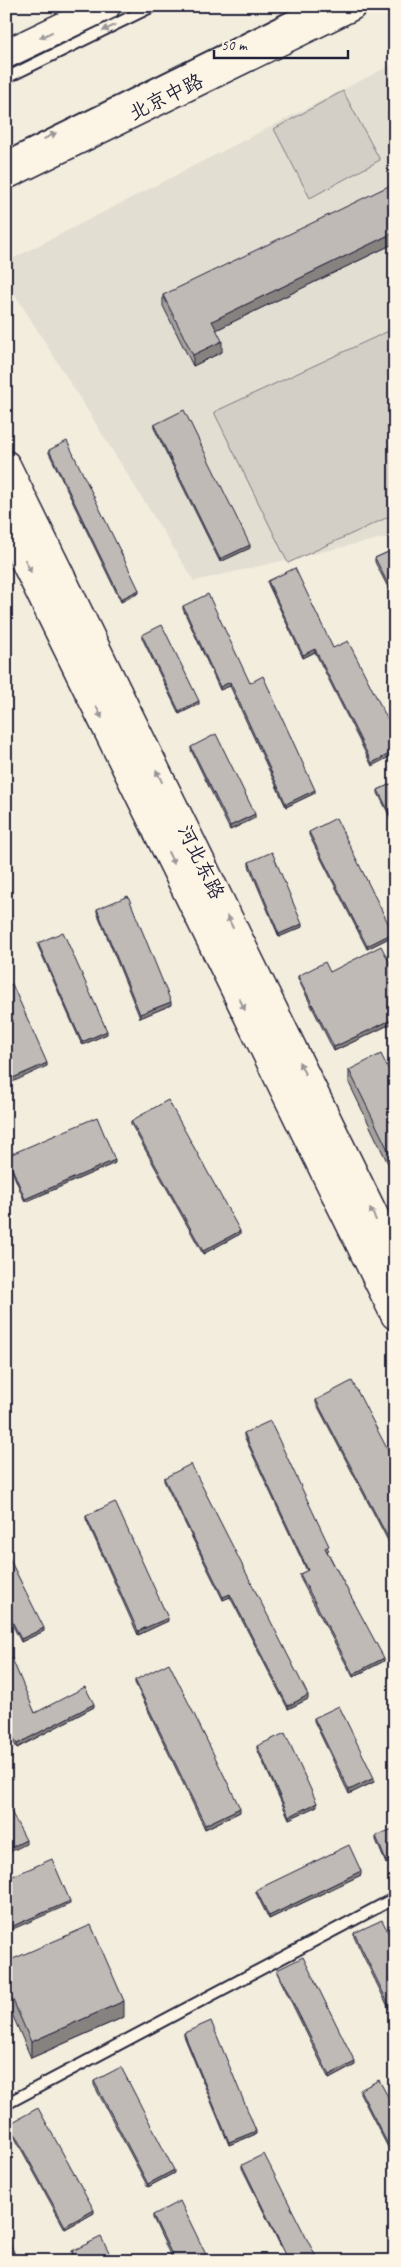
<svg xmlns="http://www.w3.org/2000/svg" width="401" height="2267" font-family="Caveat,'LXGW WenKai TC',sans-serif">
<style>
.built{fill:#e3ded2}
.green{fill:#d4cfc6;stroke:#7b7880}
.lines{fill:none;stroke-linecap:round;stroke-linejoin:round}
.service-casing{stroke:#22223b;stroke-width:14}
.secondary-casing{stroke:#22223b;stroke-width:31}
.primary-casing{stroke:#22223b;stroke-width:31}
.service{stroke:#fcf5e5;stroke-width:10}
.secondary{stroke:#fcf5e5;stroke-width:28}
.primary{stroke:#fcf5e5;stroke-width:28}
.wall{fill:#a4a09d;stroke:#22223b}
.shaded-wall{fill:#86827f;stroke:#22223b}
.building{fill:#bfbab6;stroke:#22223b}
.oneway{fill:#9a9698}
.labels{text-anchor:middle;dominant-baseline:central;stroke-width:4;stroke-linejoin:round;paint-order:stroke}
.street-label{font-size:20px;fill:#22223b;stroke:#fcf5e5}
</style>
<rect width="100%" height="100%" fill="#f3edde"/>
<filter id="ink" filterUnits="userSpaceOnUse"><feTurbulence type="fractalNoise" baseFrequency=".02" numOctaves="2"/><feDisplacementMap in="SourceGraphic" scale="10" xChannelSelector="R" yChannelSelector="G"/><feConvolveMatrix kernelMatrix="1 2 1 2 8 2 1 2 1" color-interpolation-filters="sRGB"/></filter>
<g filter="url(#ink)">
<path class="built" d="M395,63V537L378,539L194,581L6,280V262Z"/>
<g class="green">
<path d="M343,91L380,160L310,198L274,129Z"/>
<path d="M395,328V514L288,563L214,412Z"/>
</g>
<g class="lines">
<defs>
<g id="service">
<path d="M6,78L153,6"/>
<path d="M6,157L312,6"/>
<path d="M6,2104L395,1898"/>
</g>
<g id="secondary">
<path d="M6,465L395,1258"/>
<path d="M6,523L395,1315"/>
</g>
<g id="primary">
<path d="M6,54L106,6"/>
<path d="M6,175L352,6"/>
</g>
</defs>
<use href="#service" class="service-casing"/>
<use href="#secondary" class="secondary-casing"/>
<use href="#primary" class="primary-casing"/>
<use href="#service" class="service"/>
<use href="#secondary" class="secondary"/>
<use href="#primary" class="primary"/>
</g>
<g class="wall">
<path d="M395,243L216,330L222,352L193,366L163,306V295Z"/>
<path d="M154,425L250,548L220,562L154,428Z"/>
<path d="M49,450L139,593L121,602L49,453Z"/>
<path d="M395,549V601L375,562V558Z"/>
<path d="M268,581L333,648L395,734L372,766L315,652L303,658L268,584Z"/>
<path d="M183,606L250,683L315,793L286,807L230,686L220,690L183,609Z"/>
<path d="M142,635L199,704L179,714L142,638Z"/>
<path d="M191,747L255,818L230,830L191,750Z"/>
<path d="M395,782V827L378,793V790Z"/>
<path d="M309,832L393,936L367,949L309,835Z"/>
<path d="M249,862L302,927L279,937L249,866Z"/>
<path d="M97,909L171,1005L140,1018L97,912Z"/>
<path d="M38,943L107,1034L82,1045L38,946Z"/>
<path d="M330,972L395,973V1022L334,1051L298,979V976Z"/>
<path d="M6,987L47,1066L12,1058L6,1045Z"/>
<path d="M349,1070L395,1083V1178L349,1083Z"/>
<path d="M131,1121L240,1234L203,1254L131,1124Z"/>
<path d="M7,1156L115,1163L25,1202L7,1159Z"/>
<path d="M316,1400L395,1464V1554L316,1403Z"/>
<path d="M244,1433L329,1550L327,1551L384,1661L353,1677L300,1578V1574L307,1571L244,1436Z"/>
<path d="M164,1478L308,1699L288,1709L230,1597L223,1600L164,1481Z"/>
<path d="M86,1516L168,1621L138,1635L86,1519Z"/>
<path d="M6,1552L44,1631L21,1642L6,1612Z"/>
<path d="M6,1655L35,1713L94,1707L17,1748L6,1730Z"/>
<path d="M135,1680L240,1812L205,1829L135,1683Z"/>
<path d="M314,1718L374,1782L349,1794L314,1721Z"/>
<path d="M257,1746L317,1806L289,1819L257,1749Z"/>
<path d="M395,1828L386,1864L376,1840V1836Z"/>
<path d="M361,1875L269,1919L256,1893V1890Z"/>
<path d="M354,1933L395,1946V2021L354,1937Z"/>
<path d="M6,1962L124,2017L31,2058L6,2000Z"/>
<path d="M277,1970L355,2065L329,2079L277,1973Z"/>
<path d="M184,2033L256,2134L229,2145L184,2036Z"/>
<path d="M94,2081L174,2173L148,2187L94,2085Z"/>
<path d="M360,2090L395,2110V2161L360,2093Z"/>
<path d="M9,2124L94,2213L65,2229L9,2127Z"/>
<path d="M242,2165L318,2261H288L242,2168Z"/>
<path d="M153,2215L209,2261H173L153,2218Z"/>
<path d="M72,2251L113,2261H75L72,2255Z"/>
</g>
<g class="shaded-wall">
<path d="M395,232V243L212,332V321Z"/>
<path d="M222,341V352L193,366V355Z"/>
<path d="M250,545V548L220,562V559Z"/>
<path d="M139,590V593L121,602V599Z"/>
<path d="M315,649V652L303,658V655Z"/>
<path d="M230,682V686L220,690V687Z"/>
<path d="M199,701V704L179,714V711Z"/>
<path d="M395,751V754L372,766V763Z"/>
<path d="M315,790V793L286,807V804Z"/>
<path d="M255,814V818L230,830V826Z"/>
<path d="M302,924V927L279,937V934Z"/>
<path d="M393,933V936L367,949V946Z"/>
<path d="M171,1002V1005L140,1018V1014Z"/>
<path d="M395,1018V1022L334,1051V1047Z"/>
<path d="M107,1031V1034L82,1045V1042Z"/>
<path d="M47,1063V1066L6,1085V1081Z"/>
<path d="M115,1160V1163L25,1202V1199Z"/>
<path d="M240,1231V1234L203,1254V1251Z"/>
<path d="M230,1594V1597L223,1600V1597Z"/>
<path d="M168,1618V1621L138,1635V1631Z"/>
<path d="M44,1628V1631L21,1642V1639Z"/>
<path d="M384,1658V1661L353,1677V1674Z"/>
<path d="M308,1695V1699L288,1709V1706Z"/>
<path d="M94,1704V1707L17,1748V1744Z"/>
<path d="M374,1778V1782L349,1794V1790Z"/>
<path d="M317,1803V1806L289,1819V1816Z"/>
<path d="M240,1808V1812L205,1829V1825Z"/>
<path d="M26,1840V1844L6,1854V1850Z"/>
<path d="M395,1857V1860L386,1864V1861Z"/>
<path d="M361,1871V1875L269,1919V1916Z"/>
<path d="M70,1901V1904L6,1932V1929Z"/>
<path d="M124,2001V2017L31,2058V2042Z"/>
<path d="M355,2062V2065L329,2079V2075Z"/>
<path d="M256,2131V2134L229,2145V2142Z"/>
<path d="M174,2170V2173L148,2187V2184Z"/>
<path d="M94,2210V2213L65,2229V2226Z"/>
<path d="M14,2252V2255L6,2261V2258Z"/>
</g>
<g class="building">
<path d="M395,183V232L212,321L222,341L193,355L163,295Z"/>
<path d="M184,410L250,545L220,559L154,425Z"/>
<path d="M67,441L139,590L121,599L49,450Z"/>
<path d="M395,549V598L375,558Z"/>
<path d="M295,568L333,648L348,641L395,734V751L372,763L315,649L303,655L268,581Z"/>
<path d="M208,594L250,683L263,676L315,790L286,804L230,682L220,687L183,606Z"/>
<path d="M162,625L199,701L179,711L142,635Z"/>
<path d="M216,734L255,814L230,826L191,747Z"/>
<path d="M395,782V824L378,790Z"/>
<path d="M336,818L393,933L367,946L309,832Z"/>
<path d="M272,852L302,924L279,934L249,862Z"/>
<path d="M128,896L171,1002L140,1014L97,909Z"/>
<path d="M63,932L107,1031L82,1042L38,943Z"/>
<path d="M381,946L395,973V1018L334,1047L298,976L325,962L330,972Z"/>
<path d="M12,984L47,1063L6,1081V1060L13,1057L6,1041V987Z"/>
<path d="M381,1054L395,1083V1164L349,1070Z"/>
<path d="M168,1100L240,1231L203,1251L131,1121Z"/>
<path d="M97,1117L115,1160L25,1199L7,1156Z"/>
<path d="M352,1381L395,1464V1551L316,1400Z"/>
<path d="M270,1421L329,1546L325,1548L384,1658L353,1674L300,1574L308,1570L244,1433Z"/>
<path d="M191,1464L308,1695L288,1706L230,1594L223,1597L164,1478Z"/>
<path d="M115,1502L168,1618L138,1631L86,1516Z"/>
<path d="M6,1552L44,1628L21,1639L6,1609Z"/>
<path d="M10,1654L35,1713L85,1687L94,1704L17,1744L6,1726V1655Z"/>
<path d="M169,1663L240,1808L205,1825L135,1680Z"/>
<path d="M339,1706L374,1778L349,1790L314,1718Z"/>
<path d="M285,1733L317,1803L289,1816L257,1746Z"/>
<path d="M6,1802L26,1840L6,1850Z"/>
<path d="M395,1828V1857L386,1861L376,1836Z"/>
<path d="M349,1845L361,1871L269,1916L256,1890Z"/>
<path d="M52,1859L70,1901L6,1929V1879Z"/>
<path d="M382,1920L395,1946V2017L354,1933Z"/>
<path d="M91,1925L124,2001L31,2042L6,1984V1962Z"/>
<path d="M303,1957L355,2062L329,2075L277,1970Z"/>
<path d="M211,2021L256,2131L229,2142L184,2033Z"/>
<path d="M121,2067L174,2170L148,2184L94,2081Z"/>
<path d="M379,2080L395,2110V2158L360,2090Z"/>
<path d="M38,2108L94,2210L65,2226L9,2124Z"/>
<path d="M264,2154L318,2261H289L242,2165Z"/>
<path d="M180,2201L209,2261H175L153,2215Z"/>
<path d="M6,2237L14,2252L6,2258Z"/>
<path d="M101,2237L113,2261H77L72,2251Z"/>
</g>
<defs><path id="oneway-solid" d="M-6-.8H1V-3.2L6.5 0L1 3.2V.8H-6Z" transform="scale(1.25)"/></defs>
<g class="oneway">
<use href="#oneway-solid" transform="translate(109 28) rotate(154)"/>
<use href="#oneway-solid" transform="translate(46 35) rotate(154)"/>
<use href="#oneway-solid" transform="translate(50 136) rotate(-26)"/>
<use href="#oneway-solid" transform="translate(28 566) rotate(64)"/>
<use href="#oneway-solid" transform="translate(99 712) rotate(64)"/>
<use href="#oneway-solid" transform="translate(159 776) rotate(-116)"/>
<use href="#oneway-solid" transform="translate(171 858) rotate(64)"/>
<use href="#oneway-solid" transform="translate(230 922) rotate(-116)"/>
<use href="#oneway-solid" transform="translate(242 1004) rotate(64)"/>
<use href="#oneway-solid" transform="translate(302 1068) rotate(-116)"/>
<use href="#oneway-solid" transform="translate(373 1214) rotate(-116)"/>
</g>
</g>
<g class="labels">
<g class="street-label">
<text transform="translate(166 97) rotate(-26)">北京中路</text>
<text transform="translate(201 862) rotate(64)">河北东路</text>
</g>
</g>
<rect width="401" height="2267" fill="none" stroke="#fcf5e5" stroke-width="25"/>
<rect x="12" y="12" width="376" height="2242" fill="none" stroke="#22223b" stroke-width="2" filter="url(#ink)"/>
<path d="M214 50v8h134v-8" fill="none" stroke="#22223b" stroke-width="2.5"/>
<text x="221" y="50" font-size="15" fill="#22223b" stroke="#fcf5e5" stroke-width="4" paint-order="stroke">50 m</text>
</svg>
